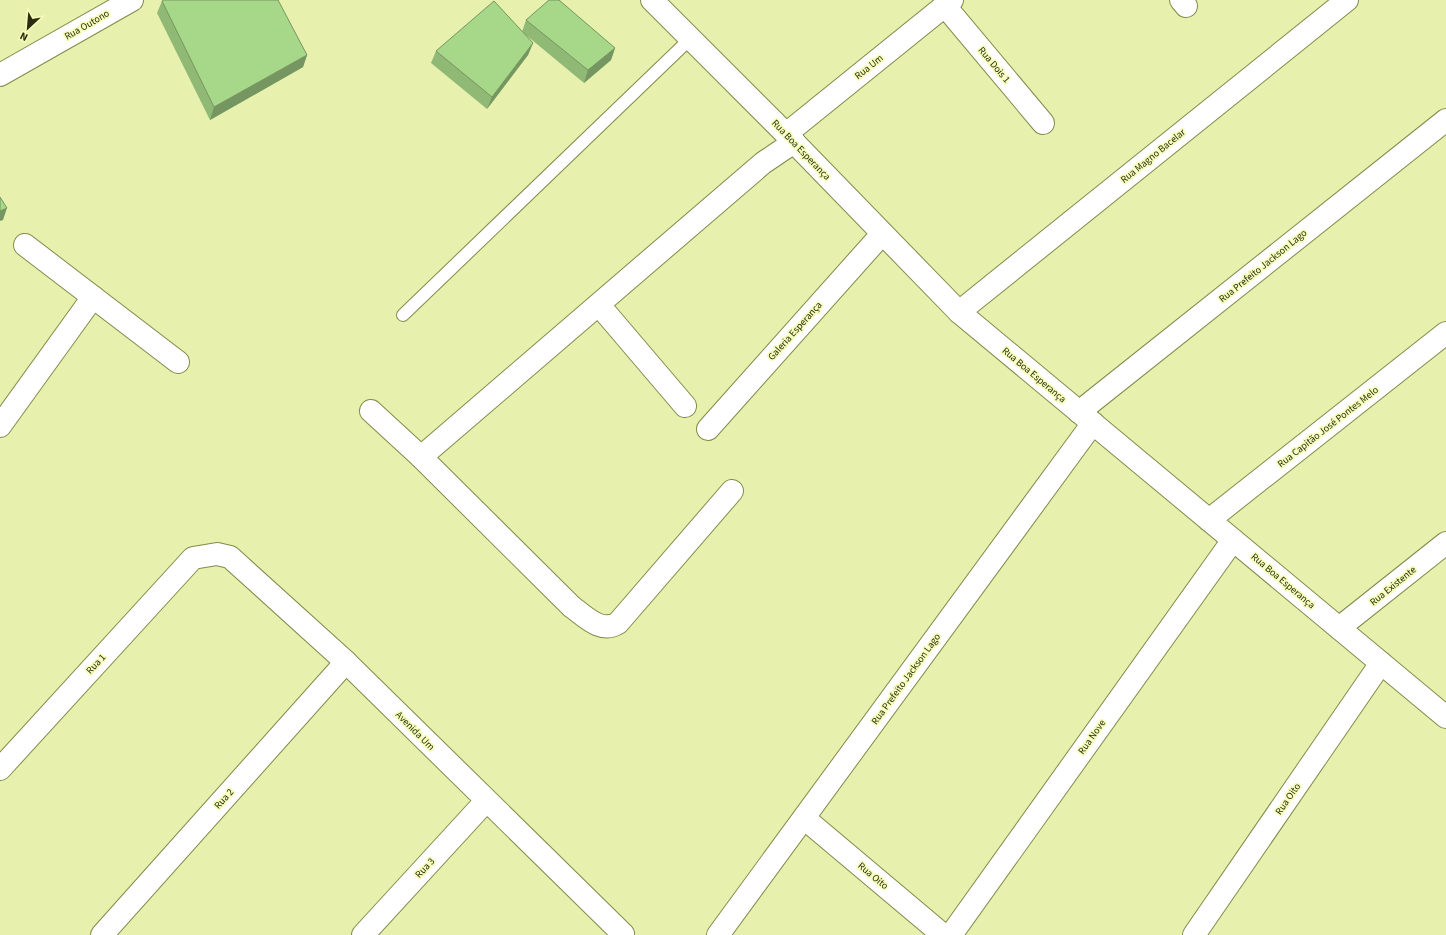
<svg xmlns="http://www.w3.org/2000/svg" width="1446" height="935" font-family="'Source Sans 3',sans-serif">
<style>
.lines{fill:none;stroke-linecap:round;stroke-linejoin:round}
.service-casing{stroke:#848a4b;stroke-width:14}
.minor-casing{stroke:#848a4b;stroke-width:24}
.tertiary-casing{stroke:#848a4b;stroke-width:24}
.secondary-casing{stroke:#848a4b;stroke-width:24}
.service{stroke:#fff;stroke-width:12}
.minor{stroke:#fff;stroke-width:22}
.tertiary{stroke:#fff;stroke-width:22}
.secondary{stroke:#fff;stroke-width:22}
.wall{fill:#90b976}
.shaded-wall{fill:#759660}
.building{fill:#a7d789;stroke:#759660}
.labels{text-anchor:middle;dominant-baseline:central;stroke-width:3.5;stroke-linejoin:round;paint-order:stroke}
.street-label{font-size:10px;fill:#292c11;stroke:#f5fdb9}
</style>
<rect width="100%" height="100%" fill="#e7f0ad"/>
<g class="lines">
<defs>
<path id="service" d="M403,315L691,38"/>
<g id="minor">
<path d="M1181,0L1186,6"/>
<path d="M945,6L1043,123"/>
<path d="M0,75L132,0"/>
<path d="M786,134L952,0"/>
<path d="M25,245L178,362"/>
<path d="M599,305L685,406"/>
<path d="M959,312L1347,0"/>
<path d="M371,411L421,457L572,607C585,616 601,634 618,623L732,491"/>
<path d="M1079,412L1446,120"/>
<path d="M0,426L93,297"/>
<path d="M708,429L882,234"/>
<path d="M421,457L763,163L794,142"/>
<path d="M1339,628L1446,543"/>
<path d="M0,769L193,558L217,554L230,557L346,662L623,934"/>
<path d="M804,818L943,935"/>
<path d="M102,935L346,662"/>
<path d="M363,935L486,801"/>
<path d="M951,935L1233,540"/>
<path d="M1194,935L1381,663"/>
</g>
<g id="tertiary">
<path d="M1209,520L1446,333"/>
<path d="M622,935H623"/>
<path d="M718,935L1093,423"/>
</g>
<path id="secondary" d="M652,0L786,134L959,312L1446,717"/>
</defs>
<use href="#service" class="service-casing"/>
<use href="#minor" class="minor-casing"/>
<use href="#tertiary" class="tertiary-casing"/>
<use href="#secondary" class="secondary-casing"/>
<use href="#service" class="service"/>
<use href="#minor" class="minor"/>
<use href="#tertiary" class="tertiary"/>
<use href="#secondary" class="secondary"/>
</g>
<g class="wall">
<path d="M162,1L307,55L303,67L210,120L157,13Z"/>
<path d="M526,20L615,48L611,60L584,83L526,35L533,43L528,55L487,109L431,63L436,51L522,32Z"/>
</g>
<g class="shaded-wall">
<path d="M533,43L528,55L487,109L492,97Z"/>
<path d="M615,48L611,60L584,83L588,70Z"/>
<path d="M307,55L303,67L210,120L214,107Z"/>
<path d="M7,208L3,220L0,221V211Z"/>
</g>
<g class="building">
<path d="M164,0H278L307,55L214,107L162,1Z"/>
<path d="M549,0H559L615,48L588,70L526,20Z"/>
<path d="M494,1L533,43L492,97L436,51Z"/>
<path d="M0,197L7,208L0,211Z"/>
</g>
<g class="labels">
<g class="street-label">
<text transform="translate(87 25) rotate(-30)">Rua Outono</text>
<text transform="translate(994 65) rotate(50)">Rua Dois 1</text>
<text transform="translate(869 67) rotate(-39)">Rua Um</text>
<text transform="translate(801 150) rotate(46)">Rua Boa Esperança</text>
<text transform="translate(1153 156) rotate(-39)">Rua Magno Bacelar</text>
<text transform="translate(1263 266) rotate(-39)">Rua Prefeito Jackson Lago</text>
<text transform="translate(795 331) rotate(-48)">Galeria Esperança</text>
<text transform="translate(1034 375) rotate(40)">Rua Boa Esperança</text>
<text transform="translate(1328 427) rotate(-38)">Rua Capitão José Pontes Melo</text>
<text transform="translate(1283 581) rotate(40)">Rua Boa Esperança</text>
<text transform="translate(1393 586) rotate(-39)">Rua Existente</text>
<text transform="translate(96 664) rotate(-47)">Rua 1</text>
<text transform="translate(906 679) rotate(-54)">Rua Prefeito Jackson Lago</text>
<text transform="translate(415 731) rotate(45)">Avenida Um</text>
<text transform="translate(1092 737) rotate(-55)">Rua Nove</text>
<text transform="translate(224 799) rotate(-48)">Rua 2</text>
<text transform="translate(1288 799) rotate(-55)">Rua Oito</text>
<text transform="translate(425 868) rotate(-47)">Rua 3</text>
<text transform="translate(873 876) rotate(40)">Rua Oito</text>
</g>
</g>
<g transform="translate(28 28) rotate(206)" stroke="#f5fdb9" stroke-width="3" paint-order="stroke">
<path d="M0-3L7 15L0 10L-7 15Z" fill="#292c11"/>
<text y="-6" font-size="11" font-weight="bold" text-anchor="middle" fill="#292c11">N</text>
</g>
</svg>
